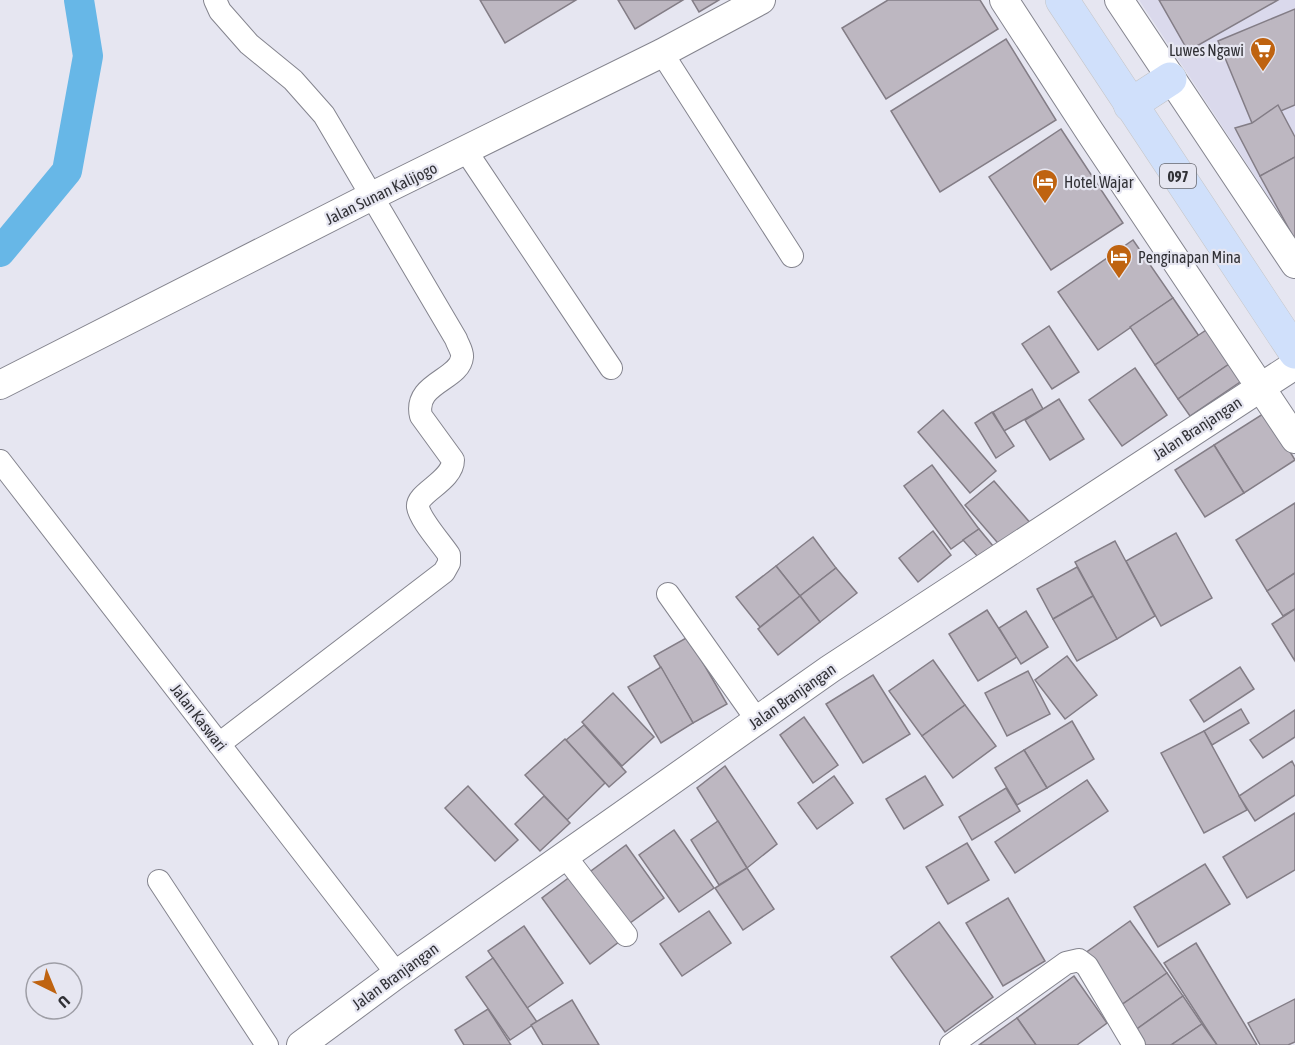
<svg xmlns="http://www.w3.org/2000/svg" width="1295" height="1045" font-family="'Asap Condensed',sans-serif">
<style>
.built{fill:#dad9ec}
.lines{fill:none;stroke-linecap:round;stroke-linejoin:round}
.canal{stroke:#67b7e7;stroke-width:30}
.building{fill:#bdb7c1;stroke:#837d86;stroke-width:1.5}
.minor-casing{stroke:#84848e;stroke-width:24}
.tertiary-casing{stroke:#84848e;stroke-width:30}
.primary-casing{stroke:#c5c5c7;stroke-width:34}
.minor{stroke:#fff;stroke-width:22}
.tertiary{stroke:#fff;stroke-width:28}
.primary{stroke:#d0e0fb;stroke-width:33}
.labels{text-anchor:middle;dominant-baseline:central;stroke-width:4.5;stroke-linejoin:round;paint-order:stroke}
.shield{fill:#e6e6f1;stroke:#67676e;stroke-width:1.5}
.shield-label{font-size:15px;font-weight:bold;fill:#313136}
.poi-label{font-size:16px;fill:#313136;stroke:#e6e6f1;text-anchor:start}
.street-label{font-size:16px;fill:#313136;stroke:#e6e6f1}
</style>
<rect width="100%" height="100%" fill="#e6e6f1"/>
<path class="built" d="M1139,0H1295V237Z"/>
<g class="lines">
<path class="canal" d="M0,252L67,171L88,56L79,0"/>
</g>
<g class="building">
<path d="M480,0H576L505,43Z"/>
<path d="M618,0H683L635,29Z"/>
<path d="M692,0H719L699,12Z"/>
<path d="M888,0H980L998,29L886,99L842,28Z"/>
<path d="M1159,0H1278L1188,51Z"/>
<path d="M1295,9V105L1252,123L1218,41Z"/>
<path d="M1006,39L1056,120L940,192L891,111Z"/>
<path d="M1278,105L1295,137V157L1260,176L1235,128L1252,123Z"/>
<path d="M1061,129L1123,223L1051,270L989,177Z"/>
<path d="M1295,157V240L1260,176Z"/>
<path d="M1133,240L1173,298L1098,350L1058,292Z"/>
<path d="M1173,298L1199,336L1155,365L1130,327Z"/>
<path d="M1049,326L1079,372L1052,389L1022,344Z"/>
<path d="M1212,326L1235,360L1178,399L1155,365Z"/>
<path d="M1235,360L1246,378L1190,416L1178,399Z"/>
<path d="M1135,368L1167,415L1122,446L1089,400Z"/>
<path d="M1032,389L1043,409L1004,431L993,412Z"/>
<path d="M1059,399L1084,439L1050,460L1025,420Z"/>
<path d="M943,410L996,471L970,493L918,432Z"/>
<path d="M992,412L1014,446L996,458L975,423Z"/>
<path d="M1266,412L1295,460L1244,493L1214,445Z"/>
<path d="M1214,445L1244,493L1205,517L1175,470Z"/>
<path d="M932,465L979,529L951,549L904,486Z"/>
<path d="M994,481L1032,525L1003,549L965,505Z"/>
<path d="M1295,503V573L1267,591L1236,540Z"/>
<path d="M979,529L998,552L985,565L963,540Z"/>
<path d="M933,531L951,555L918,582L899,558Z"/>
<path d="M1176,533L1212,598L1161,626L1126,561Z"/>
<path d="M813,537L836,568L800,596L776,566Z"/>
<path d="M1115,541L1155,616L1117,639L1075,562Z"/>
<path d="M776,566L800,596L760,627L736,597Z"/>
<path d="M1077,567L1093,596L1053,619L1037,589Z"/>
<path d="M836,568L857,593L820,622L800,596Z"/>
<path d="M1295,573V609L1283,616L1267,591Z"/>
<path d="M800,596L820,622L778,655L758,629Z"/>
<path d="M1093,596L1117,639L1077,661L1053,619Z"/>
<path d="M1295,609V661L1272,624Z"/>
<path d="M987,610L1017,657L978,681L949,634Z"/>
<path d="M1026,611L1048,647L1021,664L999,628Z"/>
<path d="M688,637L727,704L693,723L654,656Z"/>
<path d="M1067,656L1097,695L1065,719L1035,680Z"/>
<path d="M933,660L965,705L922,736L889,691Z"/>
<path d="M661,667L693,723L661,743L628,687Z"/>
<path d="M1240,667L1254,689L1204,722L1190,700Z"/>
<path d="M1028,671L1050,714L1007,736L985,693Z"/>
<path d="M873,675L910,734L863,763L826,704Z"/>
<path d="M613,693L654,737L622,766L582,722Z"/>
<path d="M965,705L996,746L953,778L922,736Z"/>
<path d="M1241,709L1249,723L1212,745L1204,731Z"/>
<path d="M1295,710V737L1263,758L1250,740Z"/>
<path d="M804,717L838,765L813,783L780,735Z"/>
<path d="M1072,721L1094,759L1047,788L1024,750Z"/>
<path d="M584,725L626,772L609,787L566,740Z"/>
<path d="M1204,731L1247,810L1204,833L1161,753Z"/>
<path d="M565,739L605,783L567,820L525,775Z"/>
<path d="M1024,750L1047,788L1017,805L995,768Z"/>
<path d="M1292,761L1295,767V795L1255,821L1239,796Z"/>
<path d="M725,766L777,844L747,868L697,788Z"/>
<path d="M834,776L853,803L817,829L798,803Z"/>
<path d="M925,776L943,805L904,829L886,799Z"/>
<path d="M1087,780L1108,811L1015,873L995,842Z"/>
<path d="M468,786L518,840L495,861L445,808Z"/>
<path d="M1006,788L1020,811L972,840L959,817Z"/>
<path d="M544,796L570,823L540,851L515,824Z"/>
<path d="M1295,813V870L1247,898L1223,857Z"/>
<path d="M718,821L747,868L719,885L691,840Z"/>
<path d="M674,830L714,888L679,912L639,855Z"/>
<path d="M967,843L989,880L948,904L926,867Z"/>
<path d="M626,845L664,898L626,926L587,874Z"/>
<path d="M1205,864L1230,904L1158,947L1134,907Z"/>
<path d="M747,868L774,909L743,930L715,888Z"/>
<path d="M575,873L624,938L590,964L542,898Z"/>
<path d="M1008,898L1045,961L1003,986L966,923Z"/>
<path d="M709,911L731,943L682,976L660,944Z"/>
<path d="M1130,921L1167,973L1117,1008L1081,956Z"/>
<path d="M939,922L993,997L945,1032L891,957Z"/>
<path d="M524,926L563,983L527,1008L488,951Z"/>
<path d="M1196,943L1257,1045H1217L1164,963Z"/>
<path d="M493,958L537,1022L510,1040L466,977Z"/>
<path d="M1167,973L1183,996L1134,1031L1117,1008Z"/>
<path d="M1074,976L1107,1023L1077,1045H1036L1017,1018Z"/>
<path d="M1183,996L1202,1024L1171,1045H1143L1134,1031Z"/>
<path d="M1295,999V1042L1288,1045H1260L1248,1023Z"/>
<path d="M572,1000L599,1045H543L531,1025Z"/>
<path d="M488,1009L511,1045H464L455,1030Z"/>
<path d="M1017,1018L1036,1045H979Z"/>
<path d="M1202,1024L1217,1045H1171Z"/>
</g>
<g class="lines">
<defs>
<g id="minor">
<path d="M215,0L220,11L249,44L293,80L324,115L456,339C458,345 463,352 462,357C460,380 413,383 421,416L453,460C453,481 416,493 418,507C420,520 442,544 449,555V563L444,572L219,744"/>
<path d="M662,53L792,256"/>
<path d="M466,151L611,368"/>
<path d="M0,461L397,974"/>
<path d="M668,594L757,720"/>
<path d="M565,856L626,935"/>
<path d="M159,881L267,1045"/>
<path d="M951,1045L1066,963L1079,960L1087,966L1134,1045"/>
</g>
<g id="tertiary">
<path d="M1004,0L1090,132L1295,439"/>
<path d="M1119,0L1295,264"/>
<path d="M0,385L372,196L662,53L761,0"/>
<path d="M301,1045L397,974L830,669L1295,365"/>
</g>
<g id="primary">
<path d="M1062,0L1295,352"/>
<path d="M1130,105L1170,79"/>
</g>
</defs>
<use href="#minor" class="minor-casing"/>
<use href="#tertiary" class="tertiary-casing"/>
<use href="#primary" class="primary-casing"/>
<use href="#minor" class="minor"/>
<use href="#tertiary" class="tertiary"/>
<use href="#primary" class="primary"/>
</g>
<defs>
<symbol id="supermarket-pin" viewBox="-11 -11 22 30"><path d="M0 17L-7.5 6A9.5 9.5 0 1 1 7.5 6Z" fill="#bf6310" stroke="#e6e6f1"/><path d="M-6-5.5h2.5l.6 2H6L4.5 2H-2.5L-4.4-4H-6ZM-1.5 3.2a1.3 1.3 0 1 0 .1 0ZM3 3.2a1.3 1.3 0 1 0 .1 0Z" fill="#fff"/></symbol>
<symbol id="hotel-pin" viewBox="-11 -11 22 30"><path d="M0 17L-7.5 6A9.5 9.5 0 1 1 7.5 6Z" fill="#bf6310" stroke="#e6e6f1"/><path d="M-6-4.5h1.5V1H6V5H4.5V3h-9V5H-6ZM-4 0a1.8 1.8 0 1 1 3.6 0ZM.5 0V-2.5h3Q6-2.5 6 0Z" fill="#fff"/></symbol>
</defs>
<g fill-rule="evenodd">
<use href="#supermarket-pin" x="1248" y="35" width="30" height="40"/>
<use href="#hotel-pin" x="1030" y="167" width="30" height="40"/>
<use href="#hotel-pin" x="1104" y="242" width="30" height="40"/>
</g>
<g class="labels">
<rect class="shield" x="1160" y="164" width="36" height="24" rx="4.5"/>
<g class="shield-label">
<text x="1178" y="176">097</text>
</g>
<g class="poi-label">
<text x="1244" y="50" text-anchor="end">Luwes Ngawi</text>
<text x="1064" y="182">Hotel Wajar</text>
<text x="1138" y="257">Penginapan Mina</text>
</g>
<g class="street-label">
<text transform="translate(381 193) rotate(-26)">Jalan Sunan Kalijogo</text>
<text transform="translate(1197 428) rotate(-33)">Jalan Branjangan</text>
<text transform="translate(792 696) rotate(-35)">Jalan Branjangan</text>
<text transform="translate(199 717) rotate(52)">Jalan Kaswari</text>
<text transform="translate(395 976) rotate(-36)">Jalan Branjangan</text>
</g>
</g>
<g transform="translate(54 991) rotate(137)"><circle r="28" fill="#e6e6f1" stroke="#9e9ea6" stroke-width="1.5"/>
<path d="M0-4.5L10 22L0 15L-10 22Z" fill="#bf6310"/>
<text y="-9" font-size="16" font-weight="bold" text-anchor="middle" fill="#313136">U</text>
</g>
</svg>
